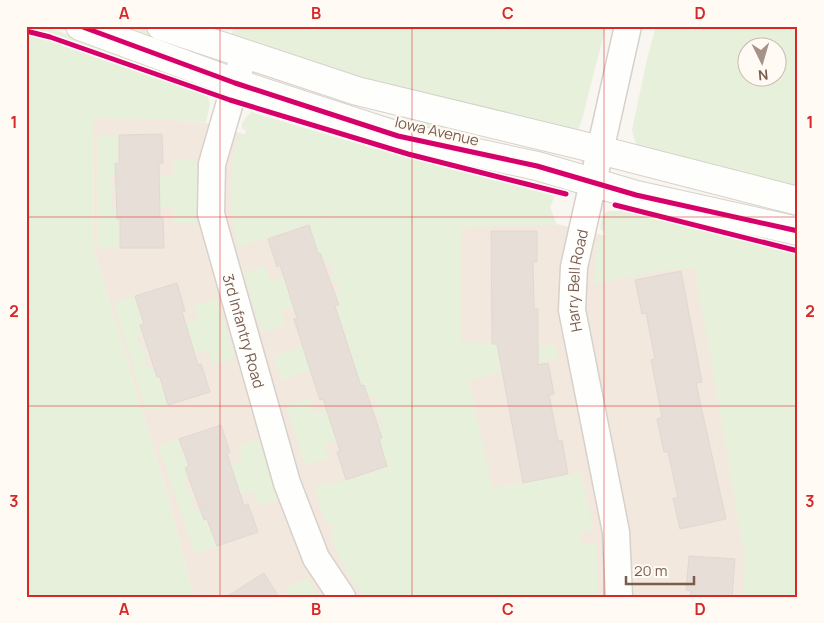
<svg xmlns="http://www.w3.org/2000/svg" width="824" height="623" font-family="Manrope,sans-serif">
<style>
.residential{fill:#f2e8de}
.green{fill:#e7f0db;fill-rule:evenodd}
.building{fill:#e6ded7;stroke:#e2d8d2}
.lines{fill:none;stroke-linecap:round;stroke-linejoin:round}
.minor-casing{stroke:#d7d1cb;stroke-width:29}
.tertiary-casing{stroke:#d7d1cb;stroke-width:30}
.minor{stroke:#fefefd;stroke-width:26}
.tertiary{stroke:#fefefd;stroke-width:28}
.cycleway-casing{stroke:#fffaf3;stroke-width:8}
.cycleway{stroke:#d6006c;stroke-width:5}
.grid{fill:none;stroke:#d62828;stroke-width:1;stroke-opacity:0.55}
.labels{text-anchor:middle;dominant-baseline:central;stroke-width:4.5;stroke-linejoin:round;paint-order:stroke}
.street-label{font-size:15px;fill:#7a5c4d;stroke:#fffaf3}
.neatline{fill:none;stroke:#d62828;stroke-width:2}
.grid-label{font-size:16px;text-anchor:middle;font-weight:bold;fill:#d62828}
</style>
<rect width="100%" height="100%" fill="#f9f5f0"/>
<path class="residential" d="M93,118L166,119L206,123L472,203L699,259L752,597H194L167,494L94,250Z"/>
<g class="green">
<path d="M26,26H44L138,60L200,84L207,95L210,104L206,123L165,119L93,118L94,250L167,494L194,597H26Z"/>
<path d="M101,26H145L195,46L192,55Z"/>
<path d="M231,26H606L581,123L577,131L469,113L231,39L233,27Z"/>
<path d="M656,26H798V193L646,152L636,144L632,130L647,59ZM746,48H776V78H746Z"/>
<path d="M251,112L386,152L555,196L550,207L557,225L462,227L461,342L555,345L559,358L469,380L492,488L581,473L593,528L592,530L579,532L582,545L593,543L596,545L598,597H365C349,579 335,556 331,532L334,530L332,523L328,524L324,519L315,488L317,485L345,481L392,466H387L378,439L382,438L378,427L383,425L379,413L371,415L369,410L377,408L373,395L367,396L361,386L352,359L374,351L380,367L374,350L281,380L274,356L366,327L344,333L335,306L339,304L335,294L340,292L336,280L328,282L326,277L334,274L330,261L325,263L321,252L318,253L309,225L331,218L336,232L332,217L238,247C230,209 227,179 237,140L240,136L244,137L246,130L242,129V123Z"/>
<path d="M379,115L393,118H417L452,127L451,131L411,128L379,120Z"/>
<path d="M97,135H119V163L115,164V175H110L111,188H119V194H111V208H116L117,219H120V248H97Z"/>
<path d="M173,160H193L197,163V220L195,223H173V207H160L159,175H173Z"/>
<path d="M623,202L798,240V597H742L745,558L695,268L660,271L594,284L596,246L600,238H604L605,231L601,230C600,223 602,214 608,211H619Z"/>
<path d="M266,266L271,281L284,277L294,306L281,311L285,325L266,331L261,330L244,275L245,272Z"/>
<path d="M135,296L143,324L140,325L143,335L138,337L142,350L151,347L152,352L144,355L148,368L153,367L157,377H160L168,405L146,411L114,302Z"/>
<path d="M213,300L218,301L234,354L233,360L212,365L208,350L195,354L185,324L198,320L194,305Z"/>
<path d="M309,399L314,414L327,410L337,440L324,444L328,458L309,464L304,463L287,408L288,405Z"/>
<path d="M179,439L189,466V478L184,480L189,493L197,490L199,495L191,498L195,511L201,509L207,519L217,546L195,554L158,446Z"/>
<path d="M258,440L263,441L280,499L259,505L254,491L241,495L238,485L233,487L230,465L243,461L238,446Z"/>
<path d="M306,578L308,579L320,597H291L286,589Z"/>
</g>
<g class="building">
<path d="M162,134L163,163H159L160,218H163L164,248H120V219H117L116,187L115,163L119,164V135Z"/>
<path d="M309,225L318,253H320L339,305L335,306L361,386L364,385L382,438L379,439L387,466L346,480L337,452L340,451L323,399L320,400L315,385L294,319L297,318L280,265L277,267L268,239Z"/>
<path d="M491,231H537V262H533L534,309H538V365L548,363L554,394L549,395L558,441L562,440L568,474L523,483L497,344H492Z"/>
<path d="M681,271L702,382L696,383L726,519L680,529L673,498H678L668,452H664L657,419L662,417L651,360L655,359L646,313L642,314L635,280Z"/>
<path d="M177,283L185,311L182,312L198,365L201,364L210,392L168,405L160,377H157L140,325L144,324L135,296Z"/>
<path d="M221,425L230,452L227,454L244,506L248,504L258,532L217,546L207,519L204,520L185,468L189,466L179,439Z"/>
<path d="M689,556L735,559L732,597H690L691,591L686,590Z"/>
<path d="M264,573L279,597H226Z"/>
</g>
<g class="lines">
<defs>
<g id="minor">
<path id="s1" d="M244,54L212,164L211,214L287,483L316,558L342,597"/>
<path id="s2" d="M619,597L616,532L572,310L574,267L628,26"/>
</g>
<g id="tertiary">
<path d="M80,26L235,83L398,136L537,166L636,195L798,231"/>
<path d="M161,26L357,91L580,145L798,201"/>
</g>
</defs>
<use href="#minor" class="minor-casing"/>
<use href="#tertiary" class="tertiary-casing"/>
<use href="#minor" class="minor"/>
<use href="#tertiary" class="tertiary"/>
<defs>
<g id="cycleway">
<path d="M80,26L235,83L398,136L537,166L636,195L798,231"/>
<path d="M26,31L50,37L230,100L408,154L566,194"/>
<path d="M615,205L798,251"/>
</g>
</defs>
<use href="#cycleway" class="cycleway-casing"/>
<use href="#cycleway" class="cycleway"/>
</g>
<path class="grid" d="M220,26V597M412,26V597M604,26V597M26,217H798M26,406H798"/>
<g class="labels">
<g class="street-label">
<text transform="translate(437 131) rotate(13)">Iowa Avenue</text>
<text stroke="none"><textPath href="#s2" startOffset="321">Harry Bell Road</textPath></text>
<text stroke="none"><textPath href="#s1" startOffset="286">3rd Infantry Road</textPath></text>
</g>
</g>
<rect width="824" height="623" fill="none" stroke="#fffaf3" stroke-width="55"/>
<g transform="translate(762 62) rotate(175)"><circle r="24" fill="#fffaf3" stroke="#cabbb1"/>
<path d="M0-4L9 19L0 12L-9 19Z" fill="#a69286"/>
<text y="-8" font-size="14" font-weight="bold" text-anchor="middle" fill="#7a5c4d">N</text>
</g>
<path d="M626 576v8h68v-8" fill="none" stroke="#7a5c4d" stroke-width="2.5"/>
<text x="634" y="576" font-size="15" fill="#7a5c4d" stroke="#fffaf3" stroke-width="4" paint-order="stroke">20 m</text>
<rect x="28" y="28" width="768" height="568" class="neatline"/>
<g class="grid-label">
<text x="124" y="19">A</text>
<text x="316" y="19">B</text>
<text x="508" y="19">C</text>
<text x="700" y="19">D</text>
<text x="14" y="128">1</text>
<text x="810" y="128">1</text>
<text x="14" y="317">2</text>
<text x="810" y="317">2</text>
<text x="14" y="507">3</text>
<text x="810" y="507">3</text>
<text x="124" y="615">A</text>
<text x="316" y="615">B</text>
<text x="508" y="615">C</text>
<text x="700" y="615">D</text>
</g>
</svg>
